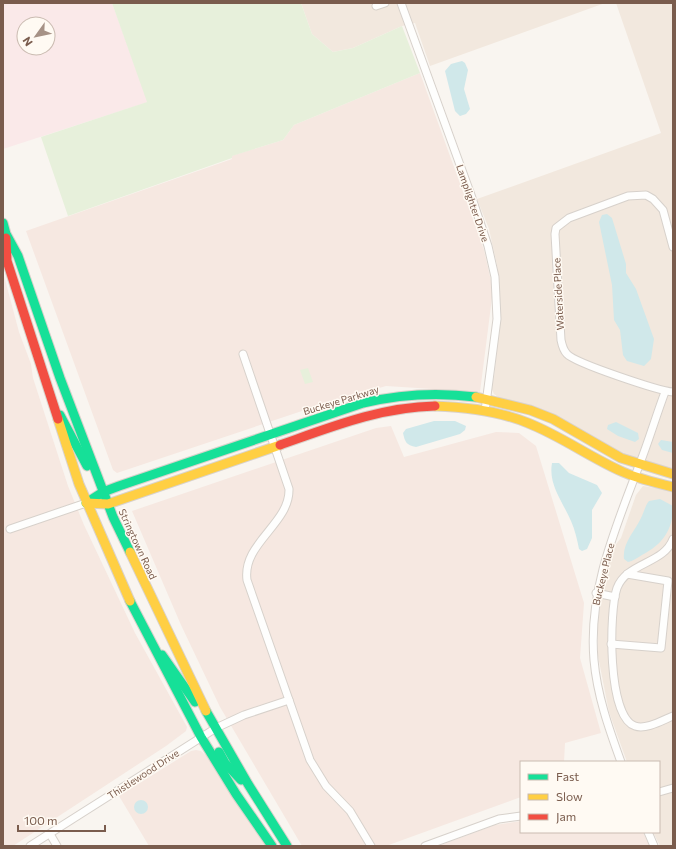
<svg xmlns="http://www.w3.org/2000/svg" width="676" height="849" font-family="Commissioner,sans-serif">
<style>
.residential{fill:#f2e8de}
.commercial{fill:#f6e8e1}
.medical{fill:#fae9e9;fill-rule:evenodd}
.green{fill:#e7f0db}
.water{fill:#d0e8ea}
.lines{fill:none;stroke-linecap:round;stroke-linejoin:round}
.street-casing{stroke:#d7d1cb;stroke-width:9}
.fast-casing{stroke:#d9d2cb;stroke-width:11}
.slow-casing{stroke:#d9d2cb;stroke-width:11}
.jam-casing{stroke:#d9d2cb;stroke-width:11}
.street{stroke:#fefefd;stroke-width:7}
.fast{stroke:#16e098;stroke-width:9}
.slow{stroke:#ffcf43;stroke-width:9}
.jam{stroke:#f24e42;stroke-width:9}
.labels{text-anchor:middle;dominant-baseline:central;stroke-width:3;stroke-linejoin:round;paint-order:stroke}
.street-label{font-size:10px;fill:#7a5c4d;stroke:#fffaf3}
</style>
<rect width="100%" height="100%" fill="#f9f5f0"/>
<g class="residential">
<path d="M301,3H605L430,66L415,23L402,26L353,48L333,52L312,34Z"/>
<path d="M616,3H673V471L628,457L501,399L494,394L491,387L494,377L501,311L497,265L489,229L477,199L661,133Z"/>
<path d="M643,486L673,491V846H660L653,832H659V762H627L609,712L598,656V621L603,582L613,548L621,538L636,495Z"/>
</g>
<g class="commercial">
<path d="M420,73L484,250L493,290L480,392L386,386L314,407L117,473L113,470L26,231L232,159L231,156L283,140L294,125Z"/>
<path d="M3,272L19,332L31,364L33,378L68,486L84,525L135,633L187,727L186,731L166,746L13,846H3Z"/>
<path d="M391,426L404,457L496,432L519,433L536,446L584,603L580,658L601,733L565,743L564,762H521V797L386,846H302L220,707L181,625L132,511L376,428Z"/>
<path d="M196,750L201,751L211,760L269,846H149L119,796L191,751Z"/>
<path d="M521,821V832H643L650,846H438L495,825Z"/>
</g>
<path class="medical" d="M3,3H112L148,102L3,149ZM24,24H48V48H24Z"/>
<g class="green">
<path d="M112,3H301L312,34L333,52L353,48L402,26L420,73L294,125L283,140L232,156V158L68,216L41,137L147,102Z"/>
<path d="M308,368L313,382L305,384L300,370Z"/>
</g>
<g class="water">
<path d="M462,61L465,63L468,70L464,89L470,109L466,114L460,116L455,111L445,71L451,64Z"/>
<path d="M607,214L612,218L626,264V273L636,289L654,339L651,359L644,366L627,361L623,355L620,330L614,320L612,285L599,222L602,215Z"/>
<path d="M434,421H455L466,426L465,430L460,434L416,447C406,445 405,442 403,433L406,429Z"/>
<path d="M616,422L638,433L639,439L635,442L618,436L607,429L608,425Z"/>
<path d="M661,440L673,442V453L662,450L658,444Z"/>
<path d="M552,463H559L569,473L597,485L602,493L592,510V538L587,549L582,551L579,549C577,539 575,530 571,521C563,502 548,485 552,463Z"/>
<path d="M660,499L673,506C673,530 663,544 642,555C637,558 633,561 628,562L624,559C622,543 635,531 641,518C644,512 645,506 649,501Z"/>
<circle cx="141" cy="807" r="7"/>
</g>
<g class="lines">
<defs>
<g id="street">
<path d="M401,3L471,195L488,246L495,277L497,319L485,411"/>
<path d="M376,6L385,3"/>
<path d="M673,247L663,210L653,199L646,195L628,196L569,218L556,228L555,234L561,340C562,345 564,351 567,354C575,363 659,391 673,392"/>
<path d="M243,354L289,489C290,524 242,543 247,580L310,760L326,786L350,811L371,846"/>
<path d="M10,529L86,503"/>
<path d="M673,539C664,564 627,562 617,588C609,611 607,717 635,726C646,730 663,720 673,716"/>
<path d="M596,593L615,597"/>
<path d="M611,644L661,648L668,581L627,574"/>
<path d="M621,762C609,729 597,695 594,660C588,590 616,527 640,463C649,440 656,416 665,392"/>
<path d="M659,792L673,788"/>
<path d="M648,832L654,846"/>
<path d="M50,834L57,846"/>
<path d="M30,846L216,728L244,715L289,700"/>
<path d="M425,846L499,819L521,816"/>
</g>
<g id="fast">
<path d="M3,223L6,234L18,256L60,378L113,517L130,552"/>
<path d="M60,415L87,466"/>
<path d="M86,503L103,492L119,486L363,403C401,394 437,392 476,397"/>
<path d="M130,601L201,737L236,794L272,846"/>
<path d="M162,655L195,702"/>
<path d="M206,711L248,784L287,846"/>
<path d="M219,752L225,763L241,780"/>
</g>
<g id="slow">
<path d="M476,397L530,410L553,419L621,458L673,474"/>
<path d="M435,406C467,407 499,411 528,423C561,436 591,458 623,472C639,479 656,483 673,487"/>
<path d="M58,419L79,484L130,601"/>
<path d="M86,503L108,504L280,445"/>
<path d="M130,552L206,711"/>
</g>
<g id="jam">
<path d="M6,238L7,261L58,419"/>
<path d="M280,445C331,427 381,407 435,406"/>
</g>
</defs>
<use href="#street" class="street-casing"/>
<use href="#fast" class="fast-casing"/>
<use href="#slow" class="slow-casing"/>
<use href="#jam" class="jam-casing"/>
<use href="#street" class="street"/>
<use href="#fast" class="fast"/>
<use href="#slow" class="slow"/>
<use href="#jam" class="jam"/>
</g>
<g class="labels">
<g class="street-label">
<text transform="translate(473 203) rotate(71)">Lamplighter Drive</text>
<text transform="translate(558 294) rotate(-93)">Waterside Place</text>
<text transform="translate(341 400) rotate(-17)">Buckeye Parkway</text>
<text transform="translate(138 544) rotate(65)">Stringtown Road</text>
<text transform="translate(603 574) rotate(-76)">Buckeye Place</text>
<text transform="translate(143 774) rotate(-33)">Thistlewood Drive</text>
</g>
</g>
<rect width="676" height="849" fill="none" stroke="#7a5c4d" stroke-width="8"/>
<rect x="520" y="761" width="140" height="72" fill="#fffaf3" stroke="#cabbb1"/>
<rect x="528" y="774" width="20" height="6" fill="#16e098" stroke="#cabbb1"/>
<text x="556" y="781" font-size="12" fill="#7a5c4d">Fast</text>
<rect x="528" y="794" width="20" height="6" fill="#ffcf43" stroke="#cabbb1"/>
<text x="556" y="801" font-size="12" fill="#7a5c4d">Slow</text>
<rect x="528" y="814" width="20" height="6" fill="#f24e42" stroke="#cabbb1"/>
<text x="556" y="821" font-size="12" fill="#7a5c4d">Jam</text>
<g transform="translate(36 36) rotate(237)"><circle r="19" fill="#fffaf3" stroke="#cabbb1"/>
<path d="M0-3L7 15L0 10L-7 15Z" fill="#a69286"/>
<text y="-6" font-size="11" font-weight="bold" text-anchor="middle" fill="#7a5c4d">N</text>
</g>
<path d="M18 825v6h87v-6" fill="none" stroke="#7a5c4d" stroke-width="2"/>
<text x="24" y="825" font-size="12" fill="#7a5c4d" stroke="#fffaf3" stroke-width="3" paint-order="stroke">100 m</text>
</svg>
